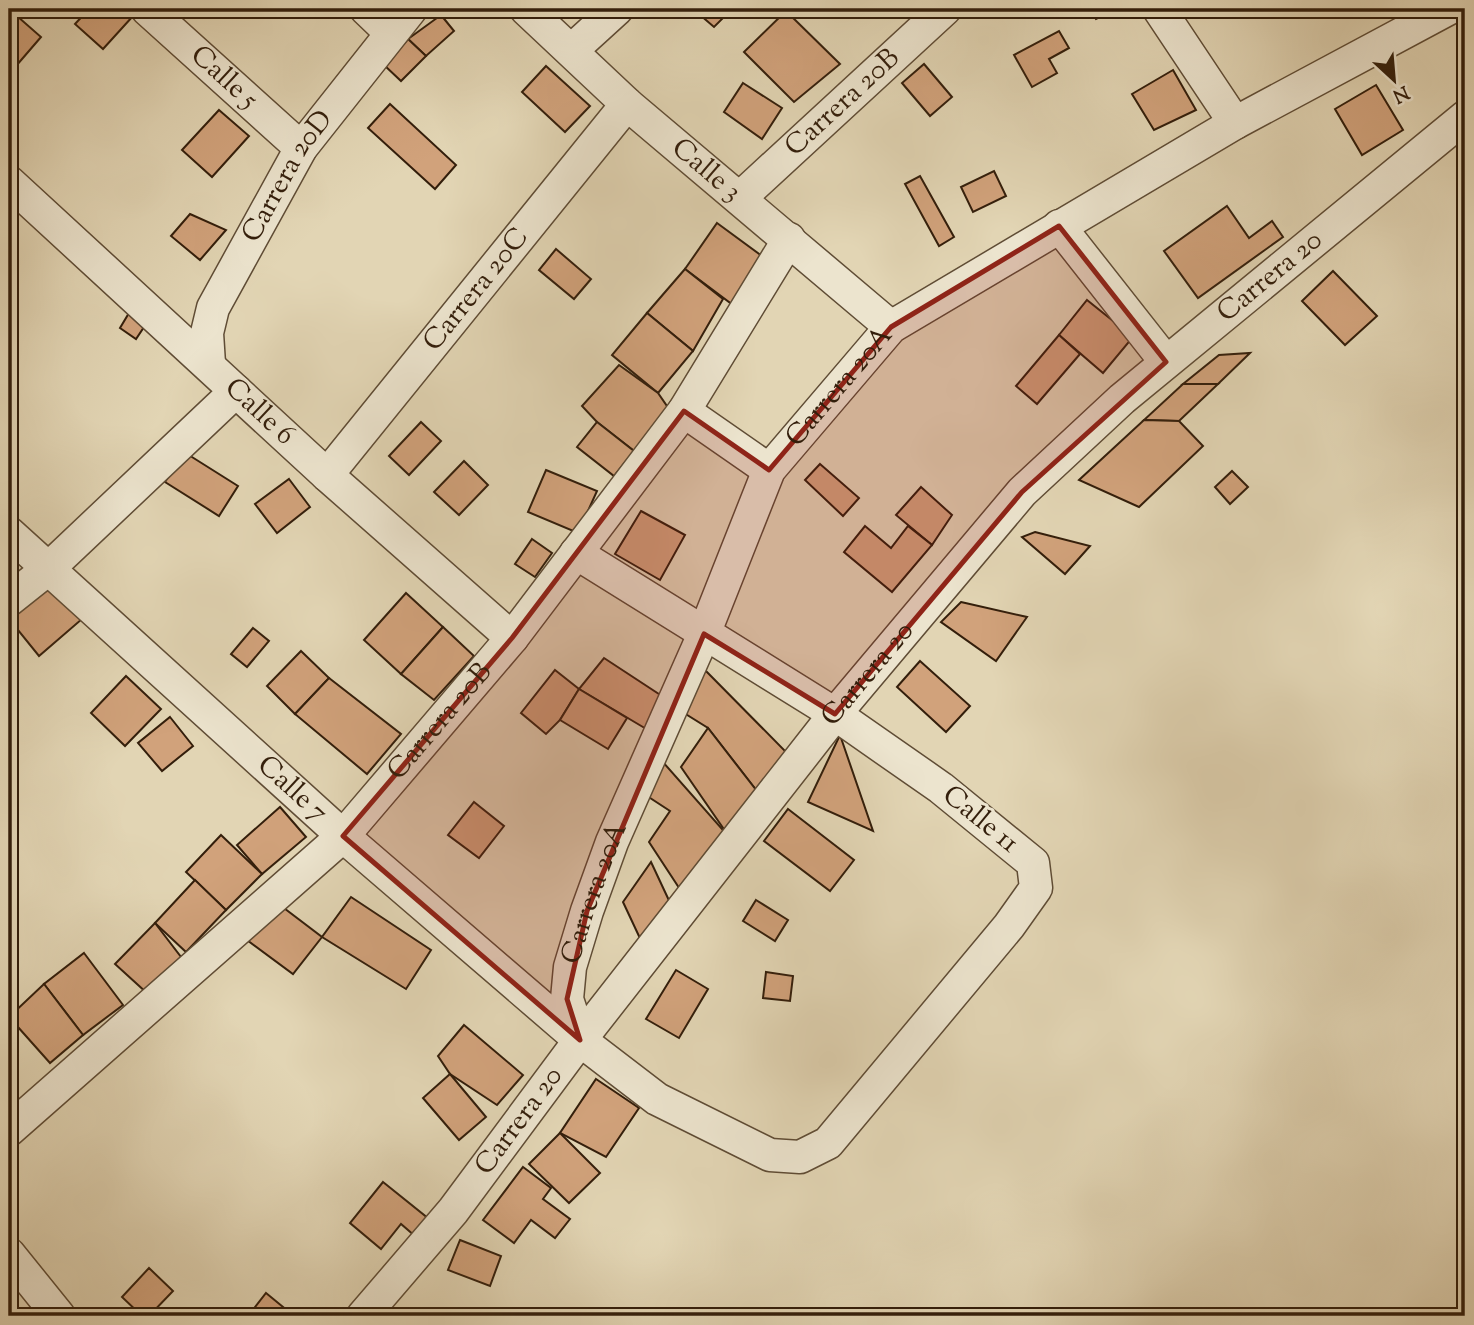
<svg xmlns="http://www.w3.org/2000/svg" width="1474" height="1325" font-family="'Sorts Mill Goudy',serif">
<style>
.building{fill:#d1a27b;stroke:#331e0b;stroke-width:2}
.lines{fill:none;stroke-linecap:round;stroke-linejoin:round}
.minor-casing{stroke:#5f4c35;stroke-width:35}
.minor{stroke:#ece4ce;stroke-width:32}
.marked{fill:#8f2418;fill-opacity:0.2;stroke:#8f2418;stroke-width:5;stroke-linejoin:round}
.labels{text-anchor:middle;dominant-baseline:central;stroke-width:6;stroke-linejoin:round;paint-order:stroke}
.street-label{font-size:28px;fill:#331e0b;stroke:#ece4ce}
</style>
<rect width="100%" height="100%" fill="#e2d5b4"/>
<filter id="stains"><feTurbulence type="fractalNoise" baseFrequency=".00286" numOctaves="4"/><feColorMatrix values="0 0 0 0 .2 0 0 0 0 .09 0 0 0 0 .02 0 0 0 .5 -.17"/></filter>
<radialGradient id="worn" r=".72"><stop offset=".6" stop-color="#630" stop-opacity="0"/><stop offset="1" stop-color="#630" stop-opacity=".3"/></radialGradient>
<g class="building">
<path d="M9,9L41,37L16,66L9,60Z"/>
<path d="M89,9H125L133,16L103,49L75,24Z"/>
<path d="M703,9H732L714,27L699,14Z"/>
<path d="M1090,9H1116L1096,19Z"/>
<path d="M786,11L840,64L794,102L744,52Z"/>
<path d="M441,15L454,31L426,56L408,39Z"/>
<path d="M1059,31L1069,48L1049,59L1057,73L1032,87L1014,55Z"/>
<path d="M408,39L426,56L401,81L384,65Z"/>
<path d="M924,64L952,97L930,116L902,83Z"/>
<path d="M546,66L590,106L565,132L522,92Z"/>
<path d="M1173,70L1196,110L1154,130L1132,94Z"/>
<path d="M743,83L782,108L762,139L724,112Z"/>
<path d="M1376,85L1403,130L1362,155L1335,109Z"/>
<path d="M390,104L456,165L435,189L368,128Z"/>
<path d="M219,110L249,136L212,177L182,150Z"/>
<path d="M994,171L1006,196L973,212L961,187Z"/>
<path d="M920,176L954,237L939,246L905,184Z"/>
<path d="M1227,206L1249,238L1272,221L1283,237L1198,298L1164,251Z"/>
<path d="M190,214L226,230L200,260L171,236Z"/>
<path d="M717,223L766,259L733,305L685,269Z"/>
<path d="M556,249L591,279L574,299L539,270Z"/>
<path d="M685,269L723,299L693,351L647,313Z"/>
<path d="M1333,271L1377,316L1345,345L1302,301Z"/>
<path d="M1087,300L1133,337L1103,373L1059,335Z"/>
<path d="M129,313L146,324L136,339L120,328Z"/>
<path d="M647,313L693,351L658,393L612,355Z"/>
<path d="M1059,335L1080,354L1037,404L1016,386Z"/>
<path d="M1250,353L1218,384H1183L1219,355Z"/>
<path d="M619,365L658,393L671,412L634,451L597,422L582,406Z"/>
<path d="M1183,384H1218L1179,421L1144,420Z"/>
<path d="M1144,420L1179,421L1203,446L1139,507L1079,480Z"/>
<path d="M421,422L441,441L409,475L389,456Z"/>
<path d="M597,422L634,451L614,476L577,447Z"/>
<path d="M184,452L238,486L219,516L165,482Z"/>
<path d="M464,461L488,485L459,515L434,492Z"/>
<path d="M820,464L859,498L843,516L805,480Z"/>
<path d="M546,470L597,491L578,533L528,512Z"/>
<path d="M1232,471L1248,487L1230,504L1215,487Z"/>
<path d="M289,479L310,507L277,533L255,504Z"/>
<path d="M921,487L952,515L932,545L896,515Z"/>
<path d="M641,511L685,535L660,580L615,554Z"/>
<path d="M865,526L891,548L908,526L932,545L892,592L844,552Z"/>
<path d="M1035,532L1090,546L1065,574L1022,537Z"/>
<path d="M532,539L552,553L535,577L515,564Z"/>
<path d="M51,583L82,619L39,656L9,619Z"/>
<path d="M406,593L443,627L401,674L364,640Z"/>
<path d="M961,602L1027,617L996,661L941,622Z"/>
<path d="M443,627L474,656L434,700L401,674Z"/>
<path d="M253,628L269,641L247,667L231,654Z"/>
<path d="M301,651L329,678L295,714L267,686Z"/>
<path d="M604,658L668,700L648,730L579,689Z"/>
<path d="M920,661L970,706L946,732L897,687Z"/>
<path d="M702,667L788,754L760,795L708,728L676,708Z"/>
<path d="M555,670L579,689L560,720L546,734L521,713Z"/>
<path d="M126,676L161,709L125,746L91,713Z"/>
<path d="M329,678L401,734L367,774L295,714Z"/>
<path d="M579,689L627,718L608,749L560,720Z"/>
<path d="M170,717L193,746L162,771L138,743Z"/>
<path d="M708,728L760,795L730,838L681,767Z"/>
<path d="M840,735L873,831L808,802Z"/>
<path d="M662,761L730,838L687,900L649,842L670,811L641,792Z"/>
<path d="M474,802L504,826L479,858L448,835Z"/>
<path d="M280,807L306,837L262,874L237,845Z"/>
<path d="M788,809L854,860L830,891L764,841Z"/>
<path d="M221,835L262,874L226,910L186,872Z"/>
<path d="M651,862L673,909L645,949L623,902Z"/>
<path d="M195,880L226,910L186,952L155,923Z"/>
<path d="M351,897L431,950L406,989L322,937Z"/>
<path d="M756,900L788,920L775,941L743,921Z"/>
<path d="M276,902L322,937L293,974L247,940Z"/>
<path d="M155,923L181,957L148,994L115,964Z"/>
<path d="M84,953L123,1005L83,1035L44,984Z"/>
<path d="M676,970L708,989L679,1038L646,1019Z"/>
<path d="M766,972L793,976L790,1001L763,998Z"/>
<path d="M44,984L83,1035L50,1063L9,1017Z"/>
<path d="M464,1025L523,1075L497,1105L450,1074L438,1056Z"/>
<path d="M450,1074L486,1117L459,1140L423,1098Z"/>
<path d="M596,1079L639,1108L606,1157L560,1133Z"/>
<path d="M560,1133L600,1173L569,1203L529,1164Z"/>
<path d="M523,1167L551,1188L543,1199L570,1219L555,1238L531,1220L514,1243L483,1220Z"/>
<path d="M383,1182L429,1219L415,1236L401,1224L381,1249L350,1223Z"/>
<path d="M460,1240L501,1256L490,1286L448,1270Z"/>
<path d="M149,1268L173,1291L149,1316H142L122,1297Z"/>
<path d="M266,1293L294,1316H248Z"/>
</g>
<g class="lines">
<defs>
<g id="minor">
<path id="s1" d="M147,9L301,148"/>
<path d="M366,9L391,33"/>
<path id="s2" d="M526,9L627,104L891,327"/>
<path d="M1159,9L1235,123"/>
<path d="M572,50L617,9"/>
<path id="s3" d="M9,182L327,475L512,638"/>
<path id="s4" d="M740,198L945,9"/>
<path d="M1059,226L1166,362"/>
<path id="s5" d="M209,364L207,333L213,308L301,148L411,9"/>
<path d="M684,411L769,470"/>
<path id="s6" d="M327,475L627,104"/>
<path id="s7" d="M9,533L343,836L580,1040L657,1099L770,1155L800,1157L828,1143L1009,926L1036,888L1033,863L941,788L835,714L576,553"/>
<path d="M9,600L48,569L236,391"/>
<path id="s8" d="M580,1039L567,999L570,967L587,911L612,842L704,634L769,470L891,327L1235,123L1448,9"/>
<path id="s9" d="M9,1130L343,836L512,638L684,411L789,239"/>
<path d="M9,1254L59,1316"/>
<path id="s10" d="M363,1316L453,1211L580,1040L835,714L1022,492L1122,399L1465,117"/>
</g>
</defs>
<use href="#minor" class="minor-casing"/>
<use href="#minor" class="minor"/>
</g>
<path class="marked" d="M1059,226L1166,362L1022,492L835,714L704,634L587,911L567,999L580,1040L343,836L512,638L684,411L769,470L891,327Z"/>
<g class="labels">
<g class="street-label">
<text stroke="none"><textPath href="#s1" startOffset="103">Calle 5</textPath></text>
<text stroke="none"><textPath href="#s4" startOffset="140">Carrera 20B</textPath></text>
<text stroke="none"><textPath href="#s2" startOffset="242">Calle 3</textPath></text>
<text stroke="none"><textPath href="#s5" startOffset="208">Carrera 20D</textPath></text>
<text stroke="none"><textPath href="#s10" startOffset="1384">Carrera 20</textPath></text>
<text stroke="none"><textPath href="#s6" startOffset="238">Carrera 20C</textPath></text>
<text stroke="none"><textPath href="#s8" startOffset="719">Carrera 20A</textPath></text>
<text stroke="none"><textPath href="#s3" startOffset="340">Calle 6</textPath></text>
<text stroke="none"><textPath href="#s10" startOffset="817">Carrera 20</textPath></text>
<text stroke="none"><textPath href="#s9" startOffset="595">Carrera 20B</textPath></text>
<text stroke="none"><textPath href="#s7" startOffset="382">Calle 7</textPath></text>
<text transform="translate(980 820) rotate(39)">Calle 11</text>
<text stroke="none"><textPath href="#s8" startOffset="152">Carrera 20A</textPath></text>
<text stroke="none"><textPath href="#s10" startOffset="250">Carrera 20</textPath></text>
</g>
</g>
<rect width="1474" height="1325" fill="none" stroke="#e2d5b4" stroke-width="35"/>
<rect x="10" y="10" width="1453" height="1304" fill="none" stroke="#331e0b" stroke-width="3.5"/>
<rect x="18" y="18" width="1439" height="1290" fill="none" stroke="#331e0b" stroke-width="2"/>
<g transform="translate(1394 80) rotate(154)" stroke="#ece4ce" stroke-width="5" paint-order="stroke">
<path d="M0-5L12 26L0 18L-12 26Z" fill="#331e0b"/>
<text y="-10" font-size="19" font-weight="bold" text-anchor="middle" fill="#331e0b">N</text>
</g>
<rect width="100%" height="100%" filter="url(#stains)"/>
<rect width="100%" height="100%" fill="url(#worn)"/>
</svg>
